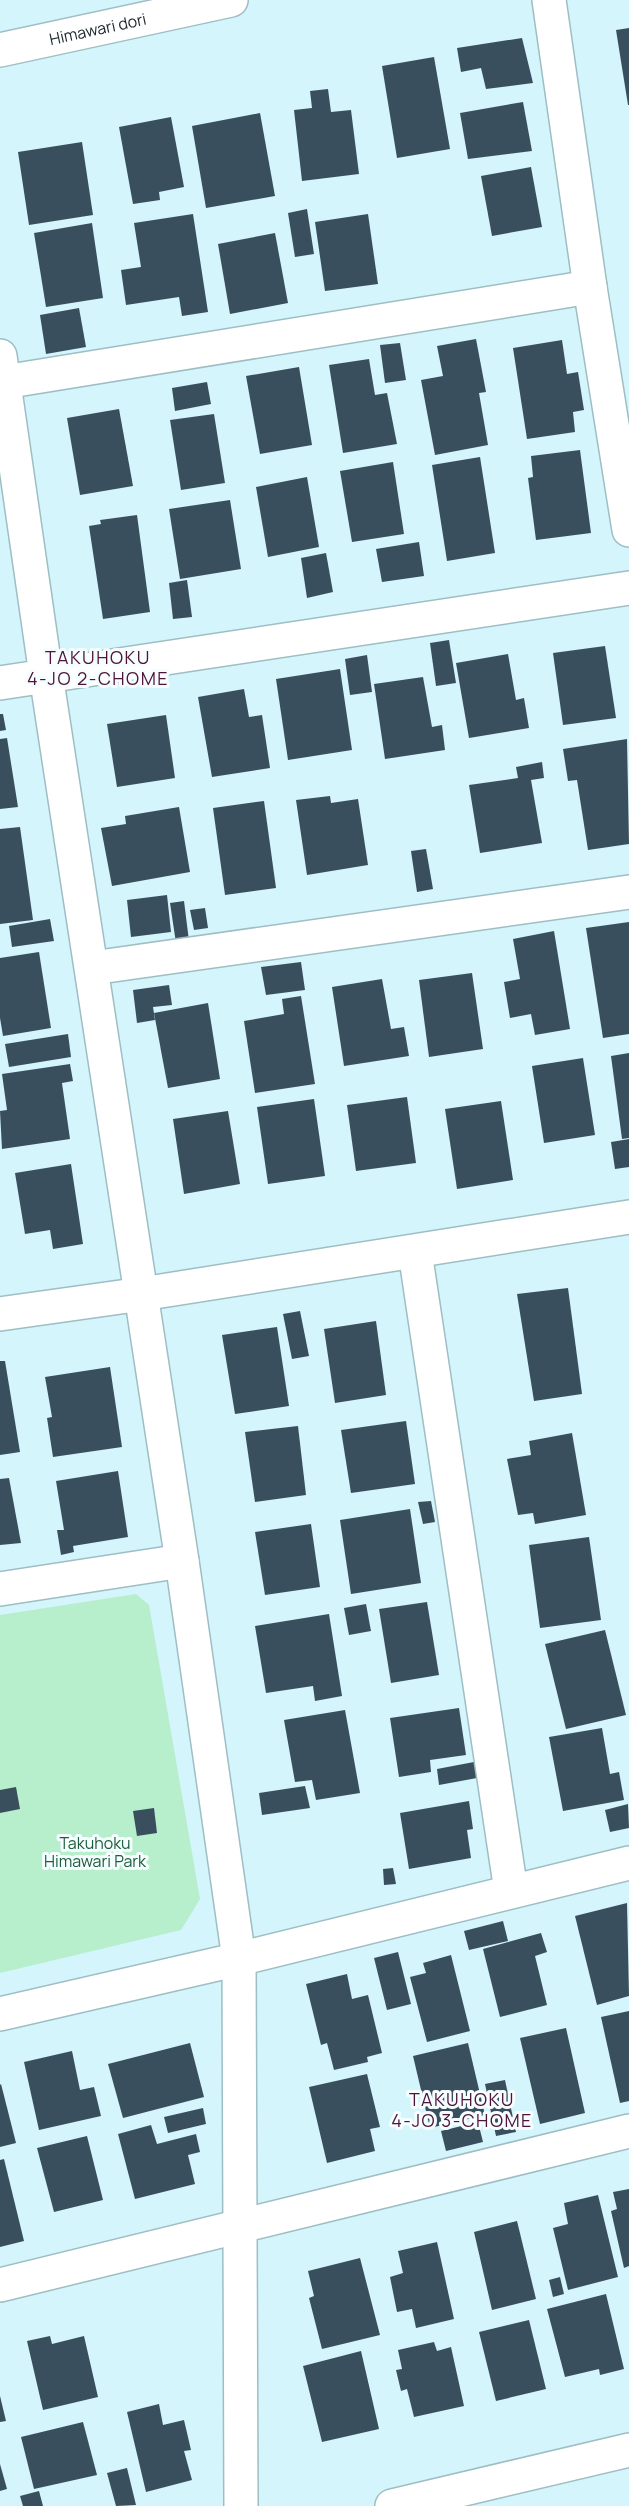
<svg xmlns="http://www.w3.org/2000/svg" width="629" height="2506" font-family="Manrope,sans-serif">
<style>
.green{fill:#b7eecc}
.building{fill:#3a4f5e}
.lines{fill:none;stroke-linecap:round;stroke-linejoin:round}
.minor-casing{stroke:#9ebec4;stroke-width:36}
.tertiary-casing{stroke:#9ebec4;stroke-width:36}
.minor{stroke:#fff;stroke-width:33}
.tertiary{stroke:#fff;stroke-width:33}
.labels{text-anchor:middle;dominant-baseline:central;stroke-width:6;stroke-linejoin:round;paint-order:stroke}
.street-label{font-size:16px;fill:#1a2629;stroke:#f6fdfe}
.park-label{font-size:16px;fill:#1c5d3c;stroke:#f6fdfe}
.neighbourhood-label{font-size:18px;letter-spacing:1.5px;fill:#4f1339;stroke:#f6fdfe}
</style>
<rect width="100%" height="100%" fill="#d4f5fc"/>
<path class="green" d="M136,1594L149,1605L200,1899L181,1930L0,1973V1615Z"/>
<g class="building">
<path d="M629,28V105H628L616,30Z"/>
<path d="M522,38L533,83L486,89L481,68L461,72L457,48Z"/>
<path d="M434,57L450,149L397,158L382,66Z"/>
<path d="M328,89L331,112L351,110L359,174L302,181L294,110L312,108L310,91Z"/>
<path d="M523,102L532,151L468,159L460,113Z"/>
<path d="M260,113L275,196L206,208L192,126Z"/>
<path d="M171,117L184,187L159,192L160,200L133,204L119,127Z"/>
<path d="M82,142L93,215L29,225L18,152Z"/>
<path d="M531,167L542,227L492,236L481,176Z"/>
<path d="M307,209L314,254L295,257L288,213Z"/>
<path d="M193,214L208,312L182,316L179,297L126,305L121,270L141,267L134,223Z"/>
<path d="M368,214L378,284L325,291L315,222Z"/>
<path d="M92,223L103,298L46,307L34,233Z"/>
<path d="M275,233L288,303L230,314L218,244Z"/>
<path d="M79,308L86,347L46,354L40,315Z"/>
<path d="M476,339L486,392L479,393L488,445L435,455L421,380L443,376L437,346Z"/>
<path d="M562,340L567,374L578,372L584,410L573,412L575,432L527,439L513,348Z"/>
<path d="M400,343L406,380L385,383L380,345Z"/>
<path d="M369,359L375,395L387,393L397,444L343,453L329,365Z"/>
<path d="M299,367L312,445L260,454L246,376Z"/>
<path d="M207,382L211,404L175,411L172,388Z"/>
<path d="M119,409L133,486L80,495L67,418Z"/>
<path d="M214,414L225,483L181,490L170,420Z"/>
<path d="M580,450L591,533L536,540L528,478L533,477L531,456Z"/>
<path d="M480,457L495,553L447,561L432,465Z"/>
<path d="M393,462L404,534L352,542L340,471Z"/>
<path d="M307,477L319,547L268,557L256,487Z"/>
<path d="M230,500L241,569L180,579L169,509Z"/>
<path d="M137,515L150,612L103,619L89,526L101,524L100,520Z"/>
<path d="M419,542L424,576L382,582L376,549Z"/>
<path d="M326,553L333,592L307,598L301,558Z"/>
<path d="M187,580L192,617L173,619L169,583Z"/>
<path d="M449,640L456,683L436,686L430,643Z"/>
<path d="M605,646L616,718L563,725L553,653Z"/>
<path d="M508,654L516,700L524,698L529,728L469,738L456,663Z"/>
<path d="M367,655L372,692L350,695L345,659Z"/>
<path d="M340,669L352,750L288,760L276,679Z"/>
<path d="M423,677L432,727L442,725L445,750L385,759L374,684Z"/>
<path d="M244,689L249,717L262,715L270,768L212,777L198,697Z"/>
<path d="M0,714H3L6,730L0,731Z"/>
<path d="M166,715L175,778L117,787L107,724Z"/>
<path d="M7,738L18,807L0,809V739Z"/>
<path d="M627,739L629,844L588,850L577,780L568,781L563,749Z"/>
<path d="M542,762L544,778L531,780L542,843L480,853L469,785L518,778L516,767Z"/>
<path d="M330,796L331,803L358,799L368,865L307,875L296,800Z"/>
<path d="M264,801L276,888L225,895L213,808Z"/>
<path d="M179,807L190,872L112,886L101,828L126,824L125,816Z"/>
<path d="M20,827L33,920L0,924V829Z"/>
<path d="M426,849L433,889L417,892L411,851Z"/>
<path d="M167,895L171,932L131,937L127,900Z"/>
<path d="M184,901L189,941L176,943L170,903Z"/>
<path d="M205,908L208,928L194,930L190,910Z"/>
<path d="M50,919L54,941L12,947L9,926Z"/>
<path d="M629,922V1034L603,1038L586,928Z"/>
<path d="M554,931L570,1029L535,1035L531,1014L510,1018L504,982L520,979L513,939Z"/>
<path d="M39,952L51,1028L3,1036L0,1018V958Z"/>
<path d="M301,962L305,990L266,995L261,967Z"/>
<path d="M472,973L483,1049L429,1057L419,980Z"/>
<path d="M382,979L391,1029L404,1027L409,1056L344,1066L332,987Z"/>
<path d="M169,985L172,1005L153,1007L155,1020L137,1023L133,990Z"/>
<path d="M301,996L315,1084L255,1093L244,1021L284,1014L282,999Z"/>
<path d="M208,1003L220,1079L168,1088L154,1013Z"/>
<path d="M68,1034L71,1057L9,1067L5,1044Z"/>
<path d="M629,1053V1138L622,1139L611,1056Z"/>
<path d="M583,1058L595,1135L544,1143L532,1066Z"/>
<path d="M70,1064L73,1081L62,1083L70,1139L2,1149L0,1111L7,1110L2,1074Z"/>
<path d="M407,1097L416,1163L356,1171L347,1105Z"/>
<path d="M314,1099L325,1176L268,1184L257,1107Z"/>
<path d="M501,1101L513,1180L457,1189L445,1109Z"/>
<path d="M228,1111L240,1184L184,1194L173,1119Z"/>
<path d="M629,1139V1167L615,1169L611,1142Z"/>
<path d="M71,1164L83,1244L53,1249L50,1230L25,1234L15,1173Z"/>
<path d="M568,1288L582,1394L534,1401L517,1294Z"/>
<path d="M300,1311L309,1356L292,1359L283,1314Z"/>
<path d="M376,1321L386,1395L335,1403L324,1329Z"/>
<path d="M277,1327L289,1406L235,1414L222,1335Z"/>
<path d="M0,1361H5L20,1452L0,1455Z"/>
<path d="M110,1367L122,1447L53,1457L47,1418L52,1417L45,1377Z"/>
<path d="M406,1421L415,1484L351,1493L341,1430Z"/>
<path d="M298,1426L306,1495L255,1502L245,1432Z"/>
<path d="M572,1433L586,1515L535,1524L533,1513L518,1515L507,1459L531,1455L529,1441Z"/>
<path d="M118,1471L128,1537L73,1546L74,1552L61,1555L57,1530H64L56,1481Z"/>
<path d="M9,1478L21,1543L0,1545V1479Z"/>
<path d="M431,1501L435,1522L423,1524L418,1502Z"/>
<path d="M410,1509L421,1583L351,1594L340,1520Z"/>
<path d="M311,1524L320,1587L265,1595L255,1532Z"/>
<path d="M589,1537L601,1620L540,1628L529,1545Z"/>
<path d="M427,1602L439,1675L391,1683L379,1609Z"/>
<path d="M366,1604L371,1631L349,1635L344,1608Z"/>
<path d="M329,1614L342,1696L315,1701L313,1686L266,1693L255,1626Z"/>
<path d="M605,1630L626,1715L566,1729L545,1644Z"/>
<path d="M459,1708L466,1755L430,1760L431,1772L399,1777L390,1718Z"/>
<path d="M345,1710L360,1793L316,1800L312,1780L295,1782L284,1720Z"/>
<path d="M602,1728L610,1774L619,1772L624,1800L563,1811L549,1737Z"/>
<path d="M474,1762L477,1778L439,1785L437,1769Z"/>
<path d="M305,1786L310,1808L262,1815L259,1793Z"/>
<path d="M16,1787L20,1809L0,1813V1790Z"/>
<path d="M469,1801L473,1829L467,1830L471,1858L409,1869L400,1813Z"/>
<path d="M628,1804L629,1828L610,1832L605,1810Z"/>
<path d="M154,1808L157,1833L137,1836L133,1811Z"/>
<path d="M393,1868L396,1884L384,1885L383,1869Z"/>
<path d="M627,1903L629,1996L597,2005L575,1916Z"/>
<path d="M503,1921L508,1941L469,1950L464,1931Z"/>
<path d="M541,1933L547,1952L535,1956L547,2005L500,2017L483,1949Z"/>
<path d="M398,1952L411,2004L387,2010L374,1958Z"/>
<path d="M451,1955L470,2031L427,2042L410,1977L426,1973L423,1963Z"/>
<path d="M347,1974L352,1999L368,1995L382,2053L367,2057L368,2062L334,2070L327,2043L321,2045L306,1984Z"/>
<path d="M629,2011V2101L620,2103L601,2017Z"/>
<path d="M566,2028L585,2113L540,2124L520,2038Z"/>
<path d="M190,2043L204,2097L123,2118L108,2064Z"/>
<path d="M468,2043L485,2115L430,2128L413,2056Z"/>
<path d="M72,2051L80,2090L94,2087L101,2116L39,2130L24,2062Z"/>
<path d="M367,2074L380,2127L370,2129L375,2151L327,2163L309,2087Z"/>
<path d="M505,2080L516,2132L496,2136L485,2084Z"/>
<path d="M1,2084L16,2143L0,2147V2085Z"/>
<path d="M203,2108L206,2124L168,2133L164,2117Z"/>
<path d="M478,2122L483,2142L446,2151L441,2131Z"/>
<path d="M151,2125L157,2144L196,2134L200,2152L188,2155L195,2184L135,2199L118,2134Z"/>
<path d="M87,2136L103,2200L54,2212L37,2148Z"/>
<path d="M4,2159L24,2241L0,2247V2160Z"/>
<path d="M629,2189V2266L624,2268L611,2211L617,2209L613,2192Z"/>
<path d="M598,2195L618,2277L568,2290L553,2228L568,2224L564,2203Z"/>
<path d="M517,2221L536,2299L492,2310L474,2232Z"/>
<path d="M437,2242L454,2319L416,2328L412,2309L397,2312L390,2277L403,2273L398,2251Z"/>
<path d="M360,2258L380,2335L322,2349L309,2298L314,2296L308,2271Z"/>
<path d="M560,2277L564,2294L553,2297L549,2280Z"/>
<path d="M606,2294L624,2369L600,2375L599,2369L565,2377L547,2309Z"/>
<path d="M529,2320L546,2389L496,2401L479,2332Z"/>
<path d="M50,2336L52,2344L84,2336L98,2397L43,2410L27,2341Z"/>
<path d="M434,2342L437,2351L451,2347L464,2406L414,2417L407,2389L401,2391L396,2370L402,2369L398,2350Z"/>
<path d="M361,2351L379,2429L322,2442L303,2366Z"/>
<path d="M0,2396L6,2421L0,2422Z"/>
<path d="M159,2404L163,2425L184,2420L191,2450L184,2451L192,2480L146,2492L127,2412Z"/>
<path d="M83,2422L97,2475L34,2489L21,2437Z"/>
<path d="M0,2464L7,2489L0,2491Z"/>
<path d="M127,2468L136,2505L116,2506L107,2473Z"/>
<path d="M39,2491L43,2506H23L20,2496Z"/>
</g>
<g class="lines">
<defs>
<g id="minor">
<path d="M549,0L590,287L629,530"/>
<path d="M0,356L46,675L182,1561L239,1959L241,2506"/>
<path d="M4,382L590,287"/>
<path d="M0,683L629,588"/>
<path d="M92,968L629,892"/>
<path d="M415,1252L511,1891"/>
<path d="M0,1314L142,1294L629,1217"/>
<path d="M0,1589L182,1561"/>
<path d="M0,2014L239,1959L629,1863"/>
<path d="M0,2285L629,2131"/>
</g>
<g id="tertiary">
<path id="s1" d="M0,50L231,0"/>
<path d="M392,2506L629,2450"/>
</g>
</defs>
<use href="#minor" class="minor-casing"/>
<use href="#tertiary" class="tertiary-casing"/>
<use href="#minor" class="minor"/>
<use href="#tertiary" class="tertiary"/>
</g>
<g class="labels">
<g class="street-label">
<text stroke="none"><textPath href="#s1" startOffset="100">Himawari dori</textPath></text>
</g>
<g class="park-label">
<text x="95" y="1843">Takuhoku<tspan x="95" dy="18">Himawari Park</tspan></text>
</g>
<g class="neighbourhood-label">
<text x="98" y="657">TAKUHOKU<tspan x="98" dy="21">4-JO 2-CHOME</tspan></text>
<text x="462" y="2099">TAKUHOKU<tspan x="462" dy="21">4-JO 3-CHOME</tspan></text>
</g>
</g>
</svg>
